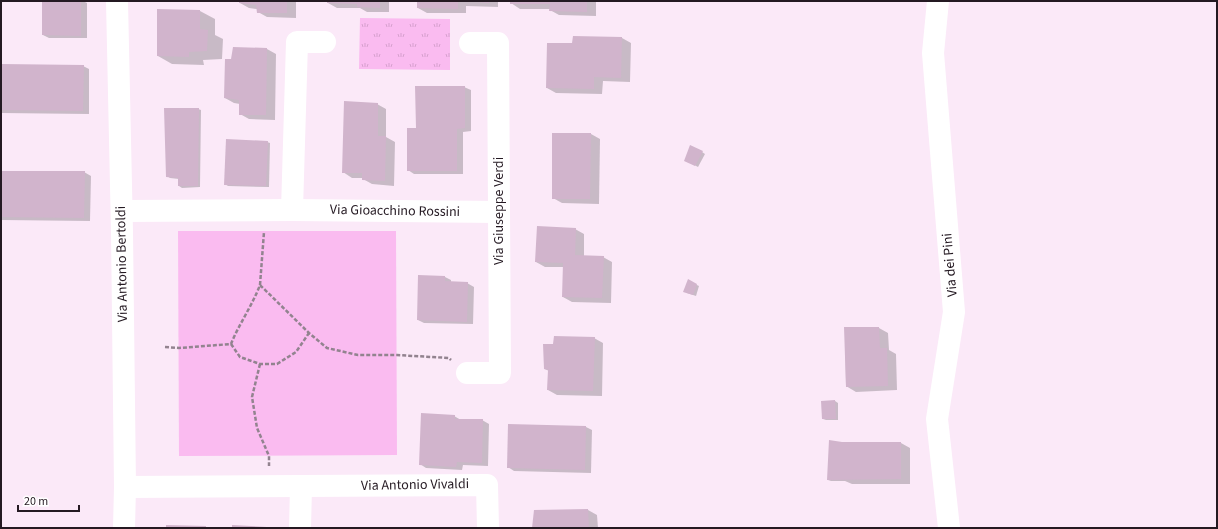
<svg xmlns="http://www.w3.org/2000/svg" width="1218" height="529" font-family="'Source Sans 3',sans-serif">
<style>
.grass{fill:url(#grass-tufts)}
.green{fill:#fabbf0}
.shadow{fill:#0003}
.building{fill:#d1b4cc}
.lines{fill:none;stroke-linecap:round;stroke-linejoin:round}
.path{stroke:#92838f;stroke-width:2.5;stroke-dasharray:4 2;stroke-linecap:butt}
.street{stroke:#fff;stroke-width:22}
.secondary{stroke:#fff;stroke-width:22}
.labels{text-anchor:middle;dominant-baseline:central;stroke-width:4;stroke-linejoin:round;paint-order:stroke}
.street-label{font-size:14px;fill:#241922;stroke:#fff}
</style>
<defs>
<pattern id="grass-tufts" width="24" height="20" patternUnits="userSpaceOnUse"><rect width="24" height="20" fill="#fabbf0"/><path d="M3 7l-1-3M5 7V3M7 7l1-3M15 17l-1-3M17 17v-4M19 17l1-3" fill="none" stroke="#d6a0ce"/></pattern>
</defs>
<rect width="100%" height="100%" fill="#fbe9f8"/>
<path class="grass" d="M360,18L450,19V70L359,69Z"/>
<path class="green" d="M178,231H396L397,455L179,456Z"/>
<g class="shadow">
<path d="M43,1H83L87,3V38H49L43,35Z"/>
<path d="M240,1H296V18L267,17L258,12L257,9L249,8L240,3Z"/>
<path d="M328,1H389V12H367L360,8H337L328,3Z"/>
<path d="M418,1H498V7L466,6V13H427L418,8Z"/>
<path d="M511,1H596V16L559,15L550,10V9H520L511,3Z"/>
<path d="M200,11L215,19V35L223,39L222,59L203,60L204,65L172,64L158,56Z"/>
<path d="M573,37L622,38L631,43L630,82L603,81L602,94L556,93L547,88L573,44Z"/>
<path d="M234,48L267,49L276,54L275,120L249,119L240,114V104L234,103L225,98Z"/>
<path d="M1,65L83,66L89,69V114L1,113Z"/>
<path d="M464,87L471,90V131L463,132V174H414L408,170L417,129Z"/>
<path d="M377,104L386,109V137L395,142L394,186L372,184L363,179V178H352L343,172Z"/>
<path d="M198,109L201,110L200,187L182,188L179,186V179L170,178L167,176Z"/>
<path d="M591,134L600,139L599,204L562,203L553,198Z"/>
<path d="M267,142L270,143L269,187L228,186L225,184Z"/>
<path d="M702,152L705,154L698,167L685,160Z"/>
<path d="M1,172H84L91,176L90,221L1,220Z"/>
<path d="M575,229L584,234V256L603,257L612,262L611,303L572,302L563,297L564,267H545L536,262Z"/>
<path d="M445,277L451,280V282L467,283L474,287L473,324L424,323L418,320Z"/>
<path d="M688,281L699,286L696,296L687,293Z"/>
<path d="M845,328H879L888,333L889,350L896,354L897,390L856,392L846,386Z"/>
<path d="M594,338L603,343L602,396L557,395L548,390L549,371L545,369L553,345Z"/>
<path d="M835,401L838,403V420H826L823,419L822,402Z"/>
<path d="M454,416L461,420H482L489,424L488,466L463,465L462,470L426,468L420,464Z"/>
<path d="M586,427L592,430L591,473L514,471L508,467Z"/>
<path d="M843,443H901L910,448V484H852L845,481H831L828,480Z"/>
<path d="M588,510L597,515L598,528H533L535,511Z"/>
</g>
<g class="building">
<path d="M42,1H81V36L42,35Z"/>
<path d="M239,1H287V13H257L256,5L239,3Z"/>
<path d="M327,1H380V8L357,7V4L327,3Z"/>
<path d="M417,1H458V9L417,8Z"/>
<path d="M477,1H489V3L477,2Z"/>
<path d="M510,1H587V12L549,11L550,4H510Z"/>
<path d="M157,9L200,10V29L208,30L207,51L189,52V57L157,56Z"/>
<path d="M573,36L622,37L621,78L594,77V89L546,88L547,43H572Z"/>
<path d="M233,47L267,48L266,115H239V100L224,98L225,59H231Z"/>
<path d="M1,64L84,65L83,111L1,110Z"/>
<path d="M415,86H465V128L457,129V171H407V128H416Z"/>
<path d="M344,101L378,103V136H386L385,181L362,180V173H342Z"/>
<path d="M164,108H199L198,186H178V178L166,177Z"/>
<path d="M552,133H591L590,199H552Z"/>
<path d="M226,139L268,141L266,186L224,185Z"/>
<path d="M690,145L703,151L695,166L684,161Z"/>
<path d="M1,171H85L84,218L1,217Z"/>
<path d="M537,226L576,228L575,255L604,256L602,298L562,297L563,263L535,262Z"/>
<path d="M418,275L445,276V281L468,282L467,322L417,320Z"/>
<path d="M688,279L697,284L693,295L683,292Z"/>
<path d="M844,327H879L880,348H887L888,386L846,387Z"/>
<path d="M554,336L595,337L593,391L547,390L548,370L544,369L543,344H553Z"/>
<path d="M835,400L836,419H822L821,401Z"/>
<path d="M421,413L455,415V419H483L482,463L457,462L456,467L419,465Z"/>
<path d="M508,424L586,426L585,470L507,468Z"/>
<path d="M829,440L842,442H901V479L827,480Z"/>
<path d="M588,509L589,528H532L534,510Z"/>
<path d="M166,525L206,526V528H166Z"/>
<path d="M232,525L267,527V528H232Z"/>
</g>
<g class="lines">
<g class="path">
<path d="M260,285L264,232"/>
<path d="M231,344L240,357L260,364H277L296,352L309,333"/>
<path d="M165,347L179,348L231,344C239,324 252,306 260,285L309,333L327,348L358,355H397L449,358L451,360"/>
<path d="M260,364L252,397L257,428L269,456V466"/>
</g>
<g class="street">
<path d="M938,1L933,53L954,312L937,419L949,528"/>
<path d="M292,210L297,42H325"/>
<path d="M122,211L292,210L499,212"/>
<path d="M467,373H500L498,43H470"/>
<path d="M125,487L487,485L488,528"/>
<path d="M300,528L301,487"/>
</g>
<path class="secondary" d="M117,1L122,232L125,487L124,528"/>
</g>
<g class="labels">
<g class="street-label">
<text transform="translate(395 211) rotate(1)">Via Gioacchino Rossini</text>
<text transform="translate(499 211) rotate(-90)">Via Giuseppe Verdi</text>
<text transform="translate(122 264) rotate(-91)">Via Antonio Bertoldi</text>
<text transform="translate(950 265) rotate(-95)">Via dei Pini</text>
<text transform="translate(415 485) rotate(-1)">Via Antonio Vivaldi</text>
</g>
</g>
<rect width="1218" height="529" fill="none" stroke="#241922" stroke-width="4"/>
<path d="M18 505v6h61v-6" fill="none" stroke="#241922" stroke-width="2"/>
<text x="24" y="505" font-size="12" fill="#241922" stroke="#ffffff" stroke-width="3" paint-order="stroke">20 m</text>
</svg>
